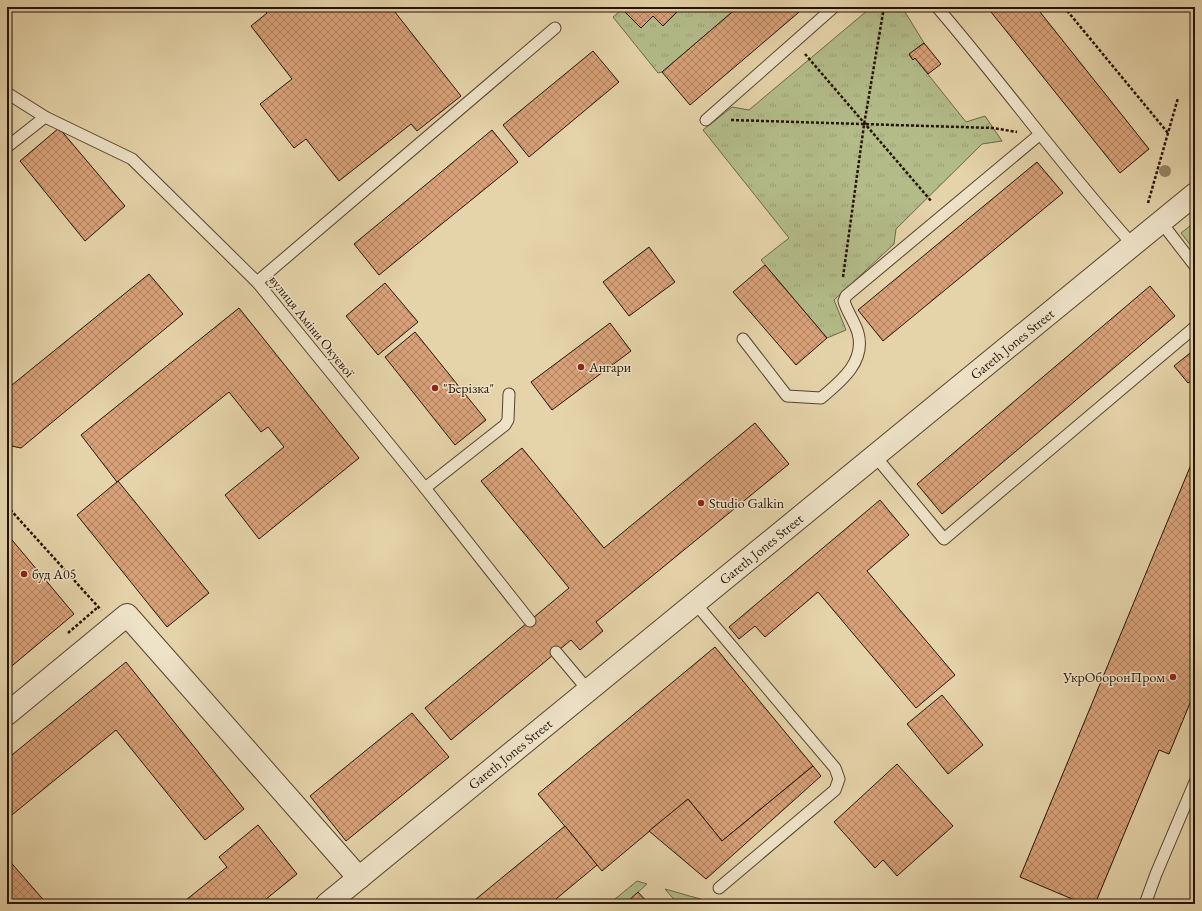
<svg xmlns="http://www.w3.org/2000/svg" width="1202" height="911" font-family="'EB Garamond',serif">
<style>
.grass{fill:url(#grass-tufts);stroke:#6c6846}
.building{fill:url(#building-cross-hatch);stroke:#251304}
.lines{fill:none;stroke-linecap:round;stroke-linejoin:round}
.service-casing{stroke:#55432d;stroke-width:13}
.minor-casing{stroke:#55432d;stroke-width:24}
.path{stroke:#251304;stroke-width:2.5;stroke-dasharray:3 2;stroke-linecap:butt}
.service{stroke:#eee2c7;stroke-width:11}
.minor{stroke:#eee2c7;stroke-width:22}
.tree{fill:#938564}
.poi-dot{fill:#8f2418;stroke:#eee2c7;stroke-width:1.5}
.labels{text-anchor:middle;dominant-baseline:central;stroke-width:3;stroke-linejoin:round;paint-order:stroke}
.street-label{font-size:14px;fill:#251304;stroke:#eee2c7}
.poi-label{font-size:14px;fill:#251304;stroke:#eee2c7;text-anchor:start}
</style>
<defs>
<pattern id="grass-tufts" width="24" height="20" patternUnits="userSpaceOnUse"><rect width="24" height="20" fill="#b3bc89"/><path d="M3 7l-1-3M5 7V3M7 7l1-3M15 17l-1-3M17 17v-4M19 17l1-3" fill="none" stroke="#9aa175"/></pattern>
<pattern id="building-cross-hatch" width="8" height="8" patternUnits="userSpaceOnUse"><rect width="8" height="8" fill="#d8a179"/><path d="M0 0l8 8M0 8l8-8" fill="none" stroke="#af8261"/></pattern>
</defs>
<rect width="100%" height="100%" fill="#e5d3a9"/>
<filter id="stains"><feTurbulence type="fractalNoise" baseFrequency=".005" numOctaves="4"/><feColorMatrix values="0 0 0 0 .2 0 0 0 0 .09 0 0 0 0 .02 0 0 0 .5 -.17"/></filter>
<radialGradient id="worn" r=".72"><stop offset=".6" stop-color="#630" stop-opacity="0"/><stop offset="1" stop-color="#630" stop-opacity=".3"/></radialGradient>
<g class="grass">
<path d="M625,7H738L662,72L658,73L613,17Z"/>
<path d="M868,7H902L924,43L909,55L913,60L915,58L966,122L985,116L1002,141L982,144L896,229L894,244L834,300L846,330L827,338L761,260L789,238L703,130L732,107L749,110L868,10Z"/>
<path d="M1195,222V251L1181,233Z"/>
<path d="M637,881L647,884L625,904H609Z"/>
<path d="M665,889L718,904H678Z"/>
</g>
<g class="building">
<path d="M262,7H391L461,96L417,131L411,124L339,181L306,139L294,148L260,104L292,79L251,26L267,13Z"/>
<path d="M625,7H679L680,9L663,26L653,16L641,28L623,10Z"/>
<path d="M738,7H805L690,105L662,72Z"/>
<path d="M987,7H1036L1149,149L1120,173Z"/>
<path d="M924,43L941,64L928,74L915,58L913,60L909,54Z"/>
<path d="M593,51L619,82L529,157L503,125Z"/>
<path d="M59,128L125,206L85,241L20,161Z"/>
<path d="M492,130L518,162L379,275L354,244Z"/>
<path d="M1037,162L1063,193L883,341L858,310Z"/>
<path d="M649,247L675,282L629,316L603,282Z"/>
<path d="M765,265L827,338L796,365L733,292Z"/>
<path d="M149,274L183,314L21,448L7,445V389Z"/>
<path d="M385,283L418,322L378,355L346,316Z"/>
<path d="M1150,286L1175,316L942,514L917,484Z"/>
<path d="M239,308L359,458L259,539L225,495L284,447L268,427L261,432L229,392L117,482L81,435Z"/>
<path d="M610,323L631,351L552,410L531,382Z"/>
<path d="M415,332L486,420L455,445L385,357Z"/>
<path d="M1195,349V378L1188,383L1174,366Z"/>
<path d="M755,423L789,464L596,622L603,631L580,650L571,640L451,740L425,708L569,588L481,481L522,448L604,548Z"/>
<path d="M1195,455V691L1169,754L1159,750L1095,904H1084L1020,877Z"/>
<path d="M118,481L209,593L167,627L77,515Z"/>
<path d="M880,500L909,535L867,571L955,675L916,708L818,592L765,637L755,626L739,639L729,627Z"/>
<path d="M7,534L74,614L7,670Z"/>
<path d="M715,647L813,766L722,841L688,799L602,871L538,794Z"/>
<path d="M126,662L244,809L205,840L116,730L7,819V759Z"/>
<path d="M942,695L983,745L948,774L907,724Z"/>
<path d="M412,713L449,757L346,841L310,796Z"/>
<path d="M897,764L953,826L897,876L883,860L875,868L834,822Z"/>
<path d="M813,766L821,776L706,879L649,831L688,799L722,841Z"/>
<path d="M258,825L297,874L260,904H181L227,867L219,857Z"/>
<path d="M565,826L597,865L550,904H470Z"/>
<path d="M7,858L47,904H7Z"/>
<path d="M638,892L649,904H625Z"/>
</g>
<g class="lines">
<defs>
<g id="service">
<path d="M937,7C1004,85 1064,169 1133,245"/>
<path d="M7,93L45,117L132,159L257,282L425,488L530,621"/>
<path d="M706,120L834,7"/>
<path d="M7,147L45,117"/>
<path d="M1161,222L1195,266"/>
<path d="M257,282L555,28"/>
<path d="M743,339L787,396L821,398C840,382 866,362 858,333C855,322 847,312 844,301L846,296L1039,135"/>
<path d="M875,456L944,539L1195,327"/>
<path d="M425,488L505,425L508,420L509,394"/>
<path d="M695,603L835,768L839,779L835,790L719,888"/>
<path d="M556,652L588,690"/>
<path d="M1145,904L1156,874L1195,782"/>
</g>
<g id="minor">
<path d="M7,714L127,615L359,878"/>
<path d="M327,904L1195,194"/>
</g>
</defs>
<use href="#service" class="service-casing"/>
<use href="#minor" class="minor-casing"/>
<g class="path">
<path d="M1064,7L1168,133"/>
<path d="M805,54L932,202"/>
<path d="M731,120L993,128L1017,132"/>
<path d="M1148,203L1178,98"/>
<path d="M843,277L864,125L884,7"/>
<path d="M7,506L101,610"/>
<path d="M68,633L98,607"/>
</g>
<use href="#service" class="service"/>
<use href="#minor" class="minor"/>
</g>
<circle class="tree" cx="1165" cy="171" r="6"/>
<g class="poi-dot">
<circle cx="581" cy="367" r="4"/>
<circle cx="435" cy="388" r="4"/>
<circle cx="701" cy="503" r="4"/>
<circle cx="24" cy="574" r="4"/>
<circle cx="1173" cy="677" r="4"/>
</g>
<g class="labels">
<g class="street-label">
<text transform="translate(312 326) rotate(51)">вулиця Аміни Окуєвої</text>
<text transform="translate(1012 344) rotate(-39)">Gareth Jones Street</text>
<text transform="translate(761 549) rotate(-39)">Gareth Jones Street</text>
<text transform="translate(510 754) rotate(-39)">Gareth Jones Street</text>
</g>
<g class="poi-label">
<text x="589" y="367">Ангари</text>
<text x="443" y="388">"Берізка"</text>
<text x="709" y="503">Studio Galkin</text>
<text x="32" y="574">буд А05</text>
<text x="1165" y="677" text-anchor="end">УкрОборонПром</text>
</g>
</g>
<rect width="1202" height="911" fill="none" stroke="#e5d3a9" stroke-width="24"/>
<rect x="8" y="8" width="1186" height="895" fill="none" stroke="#251304" stroke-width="2"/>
<rect x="12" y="12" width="1178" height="887" fill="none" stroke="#251304"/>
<rect width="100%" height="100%" filter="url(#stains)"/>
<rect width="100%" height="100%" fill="url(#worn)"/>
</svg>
